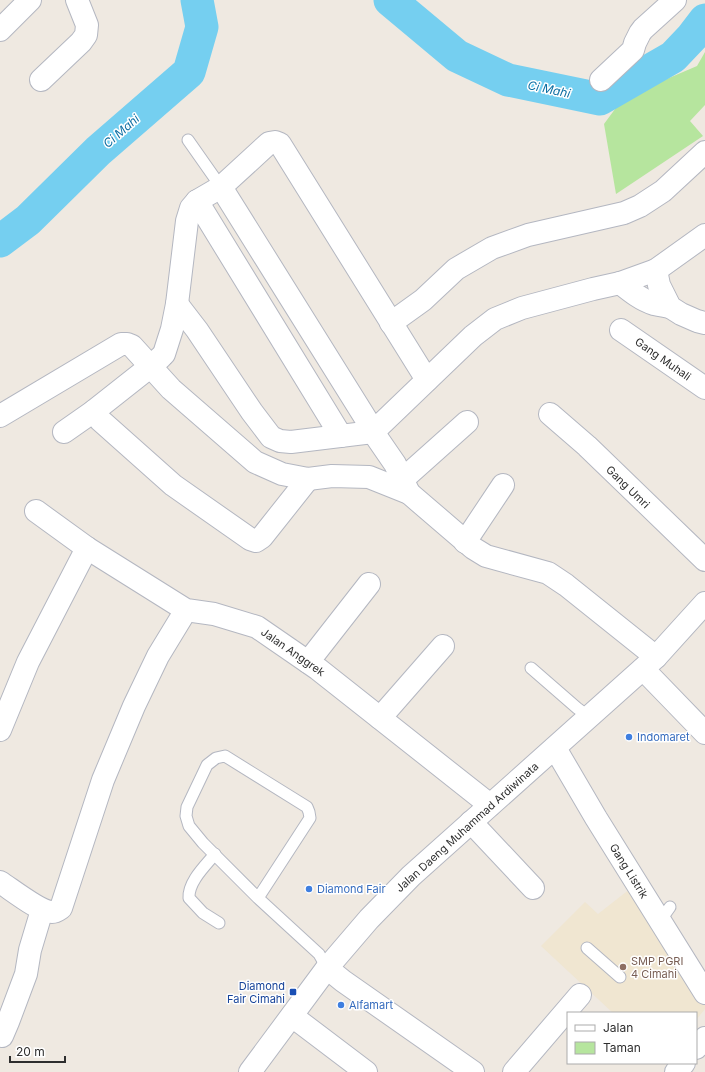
<svg xmlns="http://www.w3.org/2000/svg" width="705" height="1072" font-family="Inter,sans-serif">
<style>
.education{fill:#f0e6d1}
.green{fill:#b6e59e}
.lines{fill:none;stroke-linecap:round;stroke-linejoin:round}
.river{stroke:#75cff0;stroke-width:33}
.lane-casing{stroke:#b4b7c1;stroke-width:13}
.street-casing{stroke:#b4b7c1;stroke-width:24}
.secondary-casing{stroke:#b4b7c1;stroke-width:24}
.lane{stroke:#fff;stroke-width:11}
.street{stroke:#fff;stroke-width:22}
.secondary{stroke:#fff;stroke-width:22}
.shop-dot{fill:#3f7fe0;stroke:#fff;stroke-width:1.5}
.education-dot{fill:#8d6e63;stroke:#fff;stroke-width:1.5}
.transit-dot{fill:#1a4fb4;stroke:#fff;stroke-width:1.5}
.labels{text-anchor:middle;dominant-baseline:central;stroke-width:3;stroke-linejoin:round;paint-order:stroke}
.street-label{font-size:11px;fill:#2e2e2e;stroke:#fff}
.shop-label{font-size:11px;fill:#366cbe;stroke:#fff;text-anchor:start}
.education-label{font-size:11px;fill:#785e54;stroke:#fff;text-anchor:start}
.transit-label{font-size:11px;fill:#164399;stroke:#fff;text-anchor:end}
.water-label{font-size:12px;font-style:italic;fill:#0d6fa3;stroke:#fff}
</style>
<rect width="100%" height="100%" fill="#efe9e1"/>
<path class="education" d="M635,885L705,1002V1009L696,1020V1013H613L541,946L585,902L598,914Z"/>
<path class="green" d="M705,52V105L690,121L703,136L616,194L604,124L621,101L648,87L697,66Z"/>
<g class="lines">
<g class="river">
<path d="M390,0L457,56L508,80L600,99L673,57L692,37L705,20"/>
<path d="M0,241L28,220L98,151L189,72L202,27L197,0"/>
</g>
<defs>
<g id="lane">
<path d="M188,140L221,187"/>
<path d="M531,668L577,708L589,717"/>
<path d="M215,854C205,866 188,882 189,898L203,913L219,923"/>
<path d="M258,898L310,818L309,812L307,807L225,756L216,758L207,765L187,807L186,816L189,826L203,843L258,898L319,954L327,968"/>
<path d="M660,921L670,907"/>
<path d="M587,948L620,977"/>
</g>
<g id="street">
<path d="M0,30L30,0"/>
<path d="M41,80L81,42L86,35L87,25L77,0"/>
<path d="M601,80L633,50L635,43L640,33L643,29L675,0"/>
<path d="M221,187L366,419L373,432L395,464L409,493"/>
<path d="M197,201L341,436"/>
<path d="M656,270L659,285L670,307L681,314L697,321L705,323"/>
<path d="M620,283C630,291 641,300 654,304C659,305 664,306 670,307"/>
<path d="M177,304L197,330L252,412L271,437L280,441L291,442L373,432L473,336L495,319L522,308L593,289L620,283L656,270L705,235"/>
<path d="M391,323L423,300L456,269L492,248L528,235L624,213L640,206L663,191L705,152"/>
<path d="M621,330L705,388"/>
<path d="M164,354L172,329L177,304L187,221L191,208L197,201L221,187L269,143L275,142L280,144L427,380"/>
<path d="M94,411L100,420L173,485L250,539L256,541L262,537L308,479"/>
<path d="M550,414L587,446L705,560"/>
<path d="M0,416L121,344H127L132,346L171,389L255,462L282,474L308,479L332,476L369,477L409,493L473,548L486,556L548,573L566,585L656,657"/>
<path d="M64,432L94,411L151,366L161,357"/>
<path d="M402,480L467,422"/>
<path d="M36,511L87,548L186,610L214,614L257,627L318,669L490,805"/>
<path d="M465,542L503,485"/>
<path d="M308,662L369,584"/>
<path d="M643,669L705,733"/>
<path d="M380,718L443,646"/>
<path d="M0,730L28,662L87,548"/>
<path d="M555,748L596,818L705,993"/>
<path d="M471,822L533,888"/>
<path d="M0,882C11,889 40,912 52,912C56,912 58,910 61,908L103,780L134,706L158,656L186,610"/>
<path d="M327,968L343,981L473,1072"/>
<path d="M292,1016L366,1072"/>
<path d="M2,1036L8,1022L26,974L30,950L42,910"/>
<path d="M696,1048L705,1038"/>
<path d="M514,1072L580,995"/>
<path d="M676,1072L684,1063"/>
</g>
<path id="secondary" d="M250,1072L327,968L369,919L411,876L656,657L705,603"/>
</defs>
<use href="#lane" class="lane-casing"/>
<use href="#street" class="street-casing"/>
<use href="#secondary" class="secondary-casing"/>
<use href="#lane" class="lane"/>
<use href="#street" class="street"/>
<use href="#secondary" class="secondary"/>
</g>
<g class="shop-dot">
<circle cx="629" cy="737" r="4"/>
<circle cx="309" cy="889" r="4"/>
<circle cx="341" cy="1005" r="4"/>
</g>
<circle class="education-dot" cx="623" cy="967" r="4"/>
<rect class="transit-dot" x="289" y="988" width="8" height="8" rx="2"/>
<g class="labels">
<g class="street-label">
<text transform="translate(663 359) rotate(35)">Gang Muhali</text>
<text transform="translate(628 487) rotate(44)">Gang Umri</text>
<text transform="translate(293 652) rotate(35)">Jalan Anggrek</text>
<text transform="translate(467 827) rotate(-42)">Jalan Daeng Muhammad Ardiwinata</text>
<text transform="translate(629 871) rotate(58)">Gang Listrik</text>
</g>
<g class="shop-label">
<text x="637" y="737">Indomaret</text>
<text x="317" y="889">Diamond Fair</text>
<text x="349" y="1005">Alfamart</text>
</g>
<g class="education-label">
<text x="631" y="961">SMP PGRI<tspan x="631" dy="13">4 Cimahi</tspan></text>
</g>
<g class="transit-label">
<text x="285" y="986">Diamond<tspan x="285" dy="13">Fair Cimahi</tspan></text>
</g>
<g class="water-label">
<text transform="translate(549 89) rotate(12)">Ci Mahi</text>
<text transform="translate(121 131) rotate(-41)">Ci Mahi</text>
</g>
</g>
<rect x="567" y="1012" width="130" height="52" fill="#ffffff" stroke="#ababab"/>
<rect x="575" y="1025" width="20" height="6" fill="#ffffff" stroke="#ababab"/>
<text x="603" y="1032" font-size="12" fill="#2e2e2e">Jalan</text>
<rect x="575" y="1042" width="20" height="12" fill="#b6e59e" stroke="#ababab"/>
<text x="603" y="1052" font-size="12" fill="#2e2e2e">Taman</text>
<path d="M10 1056v6h55v-6" fill="none" stroke="#2e2e2e" stroke-width="2"/>
<text x="16" y="1056" font-size="12" fill="#2e2e2e" stroke="#ffffff" stroke-width="3" paint-order="stroke">20 m</text>
</svg>
